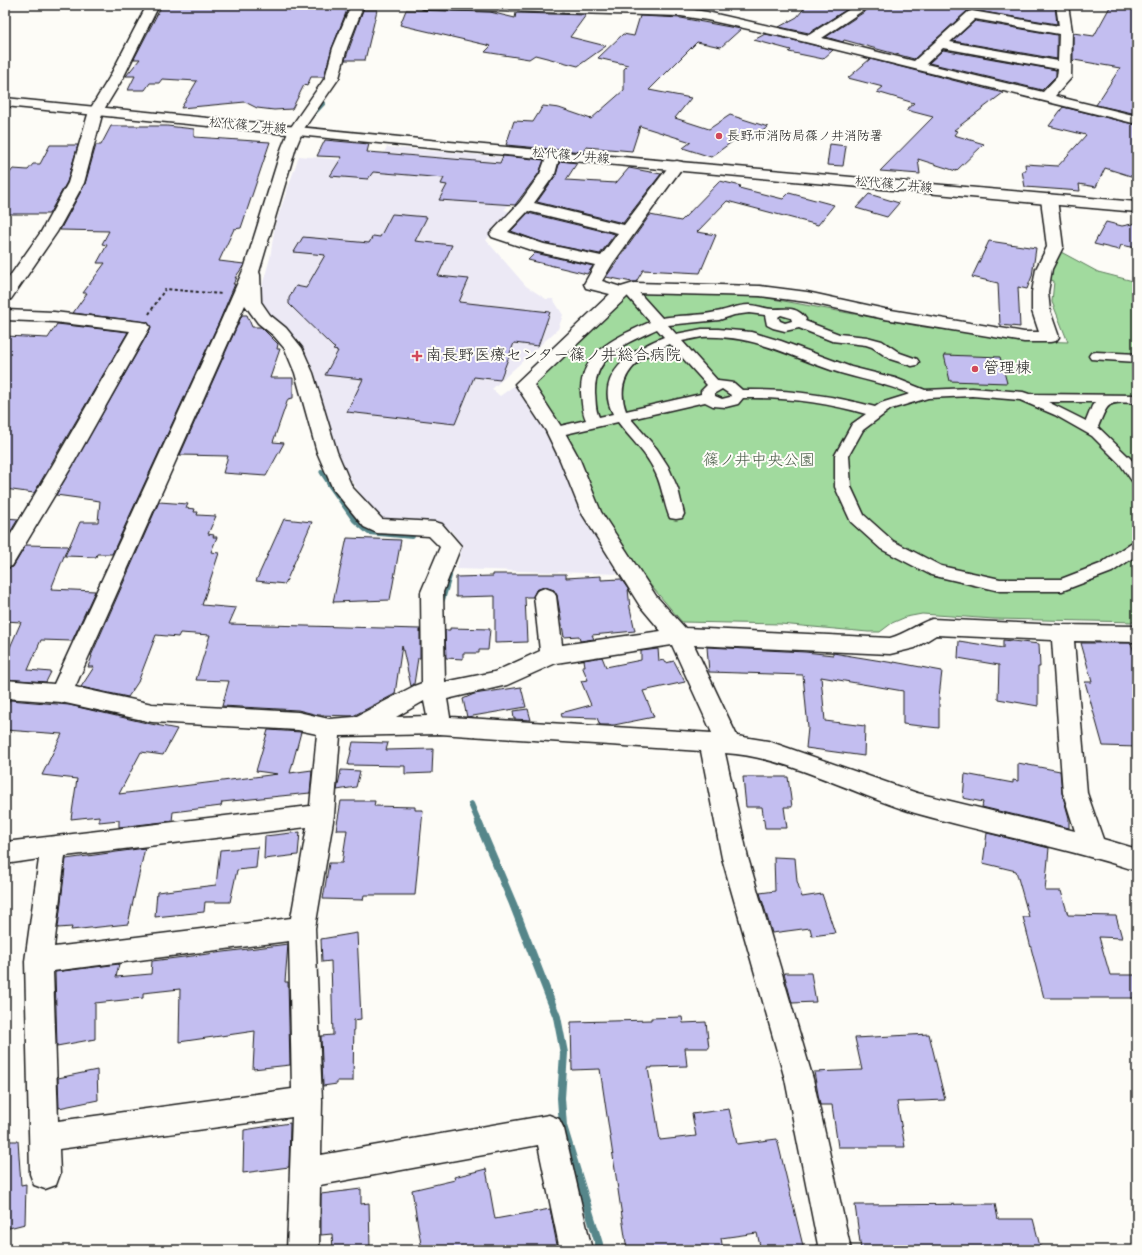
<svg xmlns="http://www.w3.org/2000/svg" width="1142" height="1255" font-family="'Indie Flower','Klee One',sans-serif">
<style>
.built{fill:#ece9f5}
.green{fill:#a1da9e;stroke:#5e7b5d}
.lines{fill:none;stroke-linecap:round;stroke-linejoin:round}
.stream-far3{stroke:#56868a;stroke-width:4}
.stream-far2{stroke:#56868a;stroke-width:5}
.stream-far1{stroke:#56868a;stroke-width:6}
.stream{stroke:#56868a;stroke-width:8}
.building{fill:#c3bef0;stroke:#1c1c1c}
.pedestrian-casing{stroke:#1c1c1c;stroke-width:3}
.minor-casing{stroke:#1c1c1c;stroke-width:3}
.secondary-casing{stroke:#1c1c1c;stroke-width:3}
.path{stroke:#1c1c1c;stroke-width:2;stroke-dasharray:3 2.5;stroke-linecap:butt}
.pedestrian{fill:#fdfcf7;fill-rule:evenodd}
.minor{fill:#fdfcf7;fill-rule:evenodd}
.secondary{fill:#fdfcf7;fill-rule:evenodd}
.poi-dot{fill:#d1495b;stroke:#fdfcf7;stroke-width:1.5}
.labels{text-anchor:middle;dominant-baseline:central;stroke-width:4;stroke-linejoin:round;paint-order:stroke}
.far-street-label{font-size:13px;fill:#1c1c1c;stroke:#fdfcf7}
.far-poi-label{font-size:13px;fill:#1c1c1c;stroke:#fdfcf7;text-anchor:start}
.poi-label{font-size:16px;fill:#1c1c1c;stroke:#fdfcf7;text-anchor:start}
.park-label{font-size:16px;fill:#4b5e4a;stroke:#fdfcf7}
</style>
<rect width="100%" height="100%" fill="#fdfcf7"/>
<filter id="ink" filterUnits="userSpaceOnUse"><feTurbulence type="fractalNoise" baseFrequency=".025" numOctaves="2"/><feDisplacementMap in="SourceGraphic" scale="8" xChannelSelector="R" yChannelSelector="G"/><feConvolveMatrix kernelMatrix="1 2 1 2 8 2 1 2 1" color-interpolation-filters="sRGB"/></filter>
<g filter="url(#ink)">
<g class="built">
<path d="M612,5H705L703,12Z"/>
<path d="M387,147L539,160L523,190L504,210L512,212L486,240L526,286L546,299H553L563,315L558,329L492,389L500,396L515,385L550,432L621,574L457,569L462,545L450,529L438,524L385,522L375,516L332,451L324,405L314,372L299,340L271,321L261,307L262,286L270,258L275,225L299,156L378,163Z"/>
</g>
<path class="green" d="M1061,252L1098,272L1137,282V622L994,619L922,614L906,617L892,623L880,632H868L780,624L682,622L636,568L600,511L574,448L528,383L625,294L647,292L762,297L924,327L1034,341L1068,342L1052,302L1054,281L1047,279Z"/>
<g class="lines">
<path class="stream-far3" d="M310,118L324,103"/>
<path class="stream-far2" d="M322,472L330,484"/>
<g class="stream-far1">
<path d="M329,483L355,520L369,532L412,536"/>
<path d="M442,600L449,576"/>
<path d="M471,804L480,825"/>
</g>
<path class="stream" d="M479,824L513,904L557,1017L564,1053L561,1098L563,1126L599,1244V1250"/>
</g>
<g class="building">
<path d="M162,5H282L327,6V8L347,10L332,48L324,77H311L307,86L304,85L292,109L274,110L257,108L245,102L181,108L197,81L162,79L159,83H150L145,90H128L135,76H126L140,59H134Z"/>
<path d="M807,5H831L849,8L809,33L779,27L797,17Z"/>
<path d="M875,5H1055L1057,24L972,10L967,11L914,59L844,40L843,42L826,37Z"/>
<path d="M1111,5H1137V114L1096,105L1120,68L1074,60L1073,61V33L1094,36Z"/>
<path d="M363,10H377L365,60H345Z"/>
<path d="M406,10L490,12L515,18L516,13L586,15L570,37L606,46L578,66L535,55L529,59L485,52L491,46L400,25Z"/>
<path d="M640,16L681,18L741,29L721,47L697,42L649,90L691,98L675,118L709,129L730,115L768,127L751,139L740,136L711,157L683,148L691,142L640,126L632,151L586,147L583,152L506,145L514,121L533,122L543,106L559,108L591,119L624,90V69L628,65L598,58L623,34L634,36Z"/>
<path d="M975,21L1057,35V59L953,41Z"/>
<path d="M765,34L785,38L833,50L823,59L789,52L791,50L754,40Z"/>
<path d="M943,50L1056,70V76L1042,90L929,63Z"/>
<path d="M870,59L1003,93L954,130L957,131L954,135L984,144L956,171L918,159L920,174L880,171L933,117L906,110L914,103L877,92L883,87L848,78Z"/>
<path d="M1063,107L1137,125V178L1105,168L1096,187L1079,184L1080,191L1025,187L1022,171H1026L1025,164L1058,166L1086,135L1049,126Z"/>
<path d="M111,126H167L194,129V137L270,142L241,228L234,229L219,261L244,264V265L235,278H237L233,284H235L219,322L112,554H97L96,557L65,556L80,522H98L100,501L56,495L151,328L147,322L73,313L87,293H83L105,263H97L107,245L102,244L109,231L60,230L85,184L96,145H101Z"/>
<path d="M325,140L369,144L367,152L381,153L500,163L503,156L544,160L539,173L515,205L439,200L447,185L441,184L444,178L373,172L368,179L330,176L342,157L317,156Z"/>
<path d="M830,144L846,146L843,166L827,165Z"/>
<path d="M50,145H78L67,182L49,214H5V179L13,169L28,170L33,164H40Z"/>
<path d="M560,161L577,163L566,180L616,183L629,168L661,174L623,223L537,202L556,175Z"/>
<path d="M720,181L741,186L739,188L783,199L789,193L834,205L818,225L727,201L697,232L716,235L700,273L643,270L636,282H632L606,277L650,215L681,221Z"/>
<path d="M869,194L899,203L887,217L856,208Z"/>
<path d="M528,213L615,234L600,254L544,243L511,231Z"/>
<path d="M392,214L427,217L415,241L452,245L438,276L469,279L459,302L550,312L538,346L514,343L500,380L474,377L455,424L347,412L363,379L325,375L338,351L333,350L335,348L333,347L289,304V298L296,286L306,288L325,255L294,252L303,237L369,243L373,236L380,237Z"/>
<path d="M1106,222L1122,226L1137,223V248L1121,245L1119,250L1094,244Z"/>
<path d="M989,241L1036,248L1032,276L1027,289L1018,287L1020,327L1000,325L998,283L972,277Z"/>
<path d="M535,253L593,266L587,274L528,260Z"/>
<path d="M242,315H247L252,327H261L278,344L277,349H280L270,378H293V398L288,399L273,442L284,443L266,476L223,473L228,456L180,455Z"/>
<path d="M57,324L128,332L34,493L5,489V336L48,338Z"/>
<path d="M944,355L1000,357L1007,383L950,381Z"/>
<path d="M159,502L188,504L186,508L195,509L194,512H198L197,515L216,516L208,534L214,535L213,537H217L211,552L219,553L202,605L236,608L229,624L420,629V658H418L414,684L411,686L402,645L395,694L353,716L318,715L298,710L222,706L229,681L196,680L210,635L180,633L178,637L156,635L138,682L128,697L81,687L94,667H88L92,656H91Z"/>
<path d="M5,518L18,519L5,541Z"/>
<path d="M284,519L312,522L285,584L256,581Z"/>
<path d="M347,538L401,540L390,600L333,602Z"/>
<path d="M26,545L68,546L51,589L95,591L72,641L41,640L28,670L51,672L46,682L5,679V659L21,622L5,621V569L13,567Z"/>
<path d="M493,574H566V578L601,576V580L621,579L628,589L630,608L635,631L592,635L594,639L580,641L579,636L564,637L557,595L554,590L544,587L536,590L533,597H525L527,642L495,643V596L456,597V577L493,576Z"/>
<path d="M450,628L490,629L488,650H479V653H463V659L446,658L445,630H450Z"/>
<path d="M1003,640L1039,644L1040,667H1038V706L998,699L999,665L958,658L959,641L1003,648Z"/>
<path d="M1081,643H1131L1137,661V747L1103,746L1085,682H1092Z"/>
<path d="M707,647L805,652L833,655V653L894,663V662L942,671L939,697V728L903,724V691L821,677L825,721L865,726L864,756L806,748L808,728L803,675L709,672Z"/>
<path d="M658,649L659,661L664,660L666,663L674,661L685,682L643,691L654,717L614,725H600L597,718L562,717L561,713L591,705L581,681L588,680L582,666H585L584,660L602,657L606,667L641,660V651Z"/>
<path d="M521,687L526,707L467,717L463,699L474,694Z"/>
<path d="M10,700L69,705L151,724L177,729L163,755L141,752L119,794L278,774L256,771L268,730L301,732L290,773L312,770L310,793L222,802L221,806L173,812L172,821L119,827V820L99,822V816L71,819L77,779L42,775L62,734L5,730V710Z"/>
<path d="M528,709L531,720L514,719L513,711Z"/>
<path d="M353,742L388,743L386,750L433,749L432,773L405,774V766L348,765Z"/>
<path d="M1018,763L1060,771L1062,793L1069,818V828L982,807L983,802L963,798L965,774L1013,783V780L1018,781Z"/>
<path d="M341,770L360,771L356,787L337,790Z"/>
<path d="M743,777H788L792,807H784L787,828H765L762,807H746Z"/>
<path d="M341,801H375L374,806L415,807V810H423L415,895H364L363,900L323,899L329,863H342L347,830H336Z"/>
<path d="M300,832L298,855L264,859L265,836Z"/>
<path d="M987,833L1049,848L1045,891H1061L1068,915L1116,916L1122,938L1099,937L1110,975H1137V998H1044L1023,917H1029L1016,871L983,863Z"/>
<path d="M258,847L256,868L237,870L230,902H205L204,912L155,917L157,892L216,885L220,850Z"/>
<path d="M145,848L128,924L71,930L72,927L58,928L66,859Z"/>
<path d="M774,857L795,858L797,881L802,897L822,894L835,933L812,936L810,928L772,933L760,893L775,891Z"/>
<path d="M357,933L361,1019L354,1020L353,1081H337V1084L323,1086L321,1036L333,1035L331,961L322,962L321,939Z"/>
<path d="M288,944L285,982H288L290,1065L253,1069L255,1031L179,1042L180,989L143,993V998L95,1003V1039L57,1046L55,972L119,964L116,977L151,974L152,961Z"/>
<path d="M784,973H811L816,1002L792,1003Z"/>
<path d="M682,1017L683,1023L706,1022L709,1048H685L687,1066L652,1067V1068H648L660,1140L696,1136L692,1114L729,1109L737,1144L777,1139L804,1250H761L757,1233L721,1238L723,1250H627L600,1069L572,1070L571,1022L651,1020V1018Z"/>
<path d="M929,1034L945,1100L897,1102L905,1147H838L832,1105H820L814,1072L862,1070L855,1038Z"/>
<path d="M97,1070L98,1100L59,1108L58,1078Z"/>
<path d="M290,1123L289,1167L243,1173L244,1130Z"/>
<path d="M5,1141H18L21,1185L26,1184L25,1224L5,1229Z"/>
<path d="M486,1169L495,1219L550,1209L558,1250H422L412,1190L455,1180L454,1177Z"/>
<path d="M361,1189V1204L369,1203L370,1250H333L332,1234L321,1235V1194Z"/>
<path d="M995,1204L998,1219H1033L1041,1250H861L855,1205Z"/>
</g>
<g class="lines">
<defs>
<g id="pedestrian">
<path d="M629,286L634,287L662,318C680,315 700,316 716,312C728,310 737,305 749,305C757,305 765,309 773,309C787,309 797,306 806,319L805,321L839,334L867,337L882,341L900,353L917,359L919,362L917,365L912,366L890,359L872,347L866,345L832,341L799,328L785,331L773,328L767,325L765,315L749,313L734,315L719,320L668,325L676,334L702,329H718L751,332L781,341L851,367L895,378L925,390L972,388L1023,392L1029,394L1137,395V403C1108,402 1109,400 1098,427L1130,458L1137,467V483L1132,481L1120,464L1092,436L1055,415L1020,400L972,396L928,398L891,409L863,430L849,455L851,487L864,515L893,541L941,566L1000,579H1061L1100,564L1131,543L1137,542V555L1112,572L1062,591H1000L931,575L881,549L851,522L835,487V455L852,424L866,414C826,402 785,397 743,398L738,404L726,407L713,406L705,402L631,419L657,449L668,466L678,489L684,514L682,518L676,519L670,518C665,508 662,486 656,474C647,453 631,440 618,422L561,435L556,433L554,430L556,427L586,420C582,411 582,403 581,393C580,351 617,337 650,322L622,290L624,287ZM781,315L791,318L792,321L785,323L780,321L778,317ZM657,329L664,337C633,349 593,375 613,414L599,417C595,409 596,401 595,393C594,354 627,343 657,329ZM702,337C754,335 784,354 831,370C858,379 885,383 910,394L881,403L875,407C831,395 787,389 742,390L734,383L718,381L682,341ZM670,344L707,385L701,391V394L626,411C613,375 640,356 670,344ZM722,389L731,395L730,397L722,399L715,396V393ZM1048,402H1095L1092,406L1086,421Z"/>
<path d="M1096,352L1137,354V362L1091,359L1089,356L1091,353Z"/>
</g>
<g id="minor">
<path d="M147,5H159L123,78L103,111L84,183L57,232L11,299L5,300V283L41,232L68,183L89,111L109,78Z"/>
<path d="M351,5H363V7L347,48L339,78L303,130L296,147L259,272L260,275L261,302L270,315L286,328L302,348L313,373L337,452L352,487L382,519L435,522L442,524L461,546L443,592L445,682L494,672L540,651L534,596L537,591L545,588L553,591L556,596L562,645L661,631L640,606L581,512L560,460L546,431L515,384L610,294L586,288L584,284L595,265L534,251L492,237L490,234L520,202L540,174L548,152L553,151L558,152L560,155L555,174L534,203L624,225L672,162L677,161L682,162L684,165L613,263L602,281L621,287L634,283L760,286L807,292L885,309L1024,332H1039L1032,311V292L1036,269L1047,247L1041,199L1044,196L1049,194L1054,196L1057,199L1063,247L1052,269L1048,292L1050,311L1059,337L1056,341L1050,342H1024L885,319L807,302L760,296L635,293L628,296L534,385L564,431L580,460L601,512L656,596L685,628L890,638C905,634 917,624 932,619L1062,625L1137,626V642L1074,641L1087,793L1103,839L1137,849V871C1064,847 988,834 915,813C854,795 789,757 725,753L748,858L813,1079L851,1250H819L785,1079L722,858L701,751L440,734L340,736L334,815L315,928L322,1101L321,1155L549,1115L559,1119L564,1129L592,1250H560L538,1145L320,1185L319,1250H287L292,1117L59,1149L60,1174L56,1185L45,1189L34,1185L30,1174L25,961L39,859L5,864V842L310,806L317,734L298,730L152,722L61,702L5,698V680L54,684L220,323L245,266L282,147L289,130L325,78L333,48ZM528,211L618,233L601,256L544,244L508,232ZM245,305L258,323L274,336L285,349L295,373L317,452L333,489L364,527L377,533L429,536L440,547L421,592L422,683L414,686L355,717L329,719L298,712L152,704L75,687ZM936,635L1052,640L1063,793L1075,831L917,793L768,741L737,736L694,645L890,654L915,648ZM672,645L712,733L450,717L447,699L507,685L556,663ZM424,701L427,716L396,717ZM307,827L291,918L54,947L65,856ZM289,941L292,1089L58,1121L53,971Z"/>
<path d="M420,5H578L681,8L707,12L809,35L856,5H871L822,38L914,61L968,12L972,11L1059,26L1056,5H1068L1072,31L1071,78L1055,96L1137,116V124L785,37L707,20L681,16L426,9L422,8ZM975,19L1059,34L1058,61L950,42ZM943,48L1058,69L1057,77L1043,92L926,64Z"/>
<path d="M5,310L54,312L141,322L147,323L150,327L72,466L12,566L5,568V544L52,466L130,331L54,322L5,320Z"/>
</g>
<path id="secondary" d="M5,98L450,142L1137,202V212L450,150L5,106Z"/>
</defs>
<use href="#pedestrian" class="pedestrian-casing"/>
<use href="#minor" class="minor-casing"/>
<use href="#secondary" class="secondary-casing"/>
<path class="path" d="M149,314L165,289L222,294"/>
<use href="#pedestrian" class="pedestrian"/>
<use href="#minor" class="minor"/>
<use href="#secondary" class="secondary"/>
</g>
</g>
<g class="poi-dot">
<circle cx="719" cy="136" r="4"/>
<path d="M415 350h4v4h4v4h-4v4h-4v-4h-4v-4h4z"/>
<circle cx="975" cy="369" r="4"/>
</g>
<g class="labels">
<g class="far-street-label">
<text transform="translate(248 126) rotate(5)">松代篠ノ井線</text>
<text transform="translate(571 156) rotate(5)">松代篠ノ井線</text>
<text transform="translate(894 185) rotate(5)">松代篠ノ井線</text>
</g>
<g class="far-poi-label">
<text x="727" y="136">長野市消防局篠ノ井消防署</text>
</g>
<g class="poi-label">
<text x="426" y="356">南長野医療センター篠ノ井総合病院</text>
<text x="983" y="369">管理棟</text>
</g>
<g class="park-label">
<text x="759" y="461">篠ノ井中央公園</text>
</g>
</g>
<rect width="1142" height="1255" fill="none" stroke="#fdfcf7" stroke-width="20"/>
<rect x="10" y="10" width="1122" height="1235" fill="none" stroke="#1c1c1c" stroke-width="1.5" filter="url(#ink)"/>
</svg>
